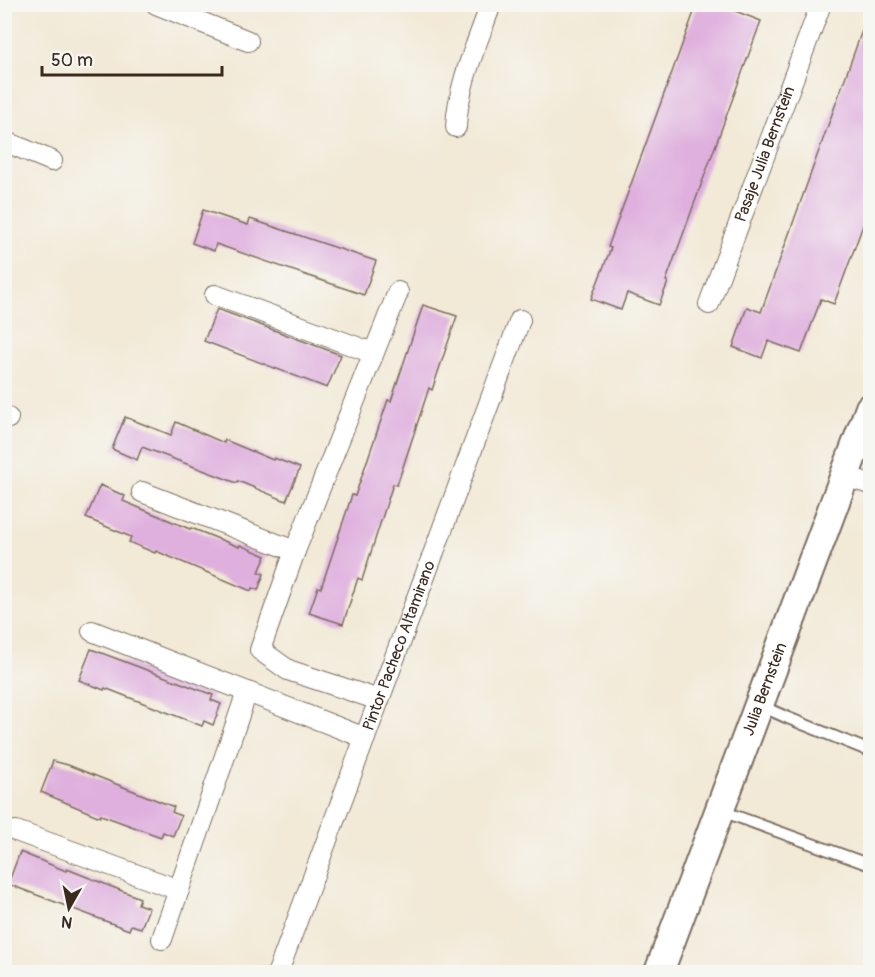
<svg xmlns="http://www.w3.org/2000/svg" width="875" height="977" font-family="Pangolin,sans-serif">
<style>
.building{fill:#dfafde}
.lines{fill:none;stroke-linecap:round;stroke-linejoin:round}
.lane-casing{stroke:#7b6d5e;stroke-width:14}
.street-casing{stroke:#7b6d5e;stroke-width:22}
.secondary-casing{stroke:#7b6d5e;stroke-width:32}
.lane{stroke:#fff;stroke-width:10}
.street{stroke:#fff;stroke-width:20}
.secondary{stroke:#fff;stroke-width:28}
.labels{text-anchor:middle;dominant-baseline:central;stroke-width:6;stroke-linejoin:round;paint-order:stroke}
.street-label{font-size:16px;fill:#3b2a1e;stroke:#f6f6f2}
</style>
<rect width="100%" height="100%" fill="#f6f6f2"/>
<filter id="ink" filterUnits="userSpaceOnUse"><feTurbulence type="fractalNoise" baseFrequency=".0167" numOctaves="2"/><feDisplacementMap in="SourceGraphic" scale="12" xChannelSelector="R" yChannelSelector="G"/><feConvolveMatrix kernelMatrix="1 2 1 2 8 2 1 2 1" color-interpolation-filters="sRGB"/></filter>
<filter id="wash" filterUnits="userSpaceOnUse"><feTurbulence type="fractalNoise" baseFrequency=".008" numOctaves="4" result="noise"/><feDisplacementMap in="SourceGraphic" scale="24" xChannelSelector="R" yChannelSelector="G"/><feGaussianBlur stdDeviation="1.35" result="paint"/><feColorMatrix in="noise" values="0 0 0 0 0 0 0 0 0 0 0 0 0 0 0 0 0 1.4 0 .05"/><feComposite in="paint" operator="in"/></filter>
<g filter="url(#wash)">
<rect width="100%" height="100%" fill="#f2e9d6"/>
<g id="blocks">
<g class="building">
<path d="M697,4H717L761,21L666,281L668,282L659,305L627,293L621,310L591,299L611,248L608,247Z"/>
<path d="M868,14L870,15V206L834,304L821,299L801,353L768,341L762,358L733,347L747,307L761,312Z"/>
<path d="M203,210L248,225L250,219L376,261L364,295L216,244L214,251L192,243Z"/>
<path d="M423,305L457,316L432,390L429,388L397,485L393,484L362,580L358,578L343,624L309,613L318,587L321,588L352,495L355,496L388,400L391,401Z"/>
<path d="M217,309L341,355L327,388L204,341Z"/>
<path d="M125,417L171,435L176,422L224,443L225,440L273,460L274,458L300,468L286,501L238,481L237,483L142,447L137,460L112,449Z"/>
<path d="M100,485L125,496L123,501L190,529L191,528L239,547L240,545L266,556L259,572L264,574L258,590L252,588L251,591L156,551L155,553L129,542L131,537L86,518Z"/>
<path d="M91,649L213,695L211,700L221,704L213,725L204,721L202,726L105,688L104,690L79,680Z"/>
<path d="M53,761L68,765L174,807L172,812L181,816L173,836L163,832L161,837L101,815L100,817L41,792Z"/>
<path d="M20,852L66,871L67,869L140,898L138,904L149,908L141,928L131,925L129,930L8,884Z"/>
</g>
</g>
</g>
<g filter="url(#ink)">
<use href="#blocks" fill-opacity="0" stroke="#7b6d5e" stroke-width="1.5"/>
<g class="lines">
<defs>
<g id="lane">
<path d="M759,705L788,718L870,751"/>
<path d="M719,810L870,865"/>
</g>
<g id="street">
<path d="M156,4L248,41"/>
<path d="M456,127C458,84 477,44 491,4"/>
<path d="M4,141L52,161"/>
<path d="M215,295L373,353"/>
<path id="s1" d="M709,304L821,4"/>
<path d="M4,416L8,418"/>
<path d="M845,476L870,484"/>
<path d="M142,492L295,551"/>
<path d="M92,631L365,738"/>
<path d="M379,700L288,670L260,650L295,551L398,292"/>
<path d="M16,831L179,890"/>
<path d="M162,939L247,692"/>
<path id="s2" d="M278,972L520,320"/>
</g>
<g id="secondary">
<path id="s3" d="M659,972L870,408"/>
</g>
</defs>
<use href="#lane" class="lane-casing"/>
<use href="#street" class="street-casing"/>
<use href="#secondary" class="secondary-casing"/>
<use href="#lane" class="lane"/>
<use href="#street" class="street"/>
<use href="#secondary" class="secondary"/>
</g>
</g>
<g class="labels">
<g class="street-label">
<text stroke="none"><textPath href="#s1" startOffset="160">Pasaje Julia Bernstein</textPath></text>
<text stroke="none"><textPath href="#s2" startOffset="348">Pintor Pacheco Altamirano</textPath></text>
<text stroke="none"><textPath href="#s3" startOffset="302">Julia Bernstein</textPath></text>
</g>
</g>
<rect width="875" height="977" fill="none" stroke="#f6f6f2" stroke-width="24"/>
<g transform="translate(69 908) rotate(189)" stroke="#f6f6f2" stroke-width="4.5" paint-order="stroke">
<path d="M0-4.5L10 22L0 15L-10 22Z" fill="#3b2a1e"/>
<text y="-9" font-size="16" font-weight="bold" text-anchor="middle" fill="#3b2a1e">N</text>
</g>
<path d="M42 66v9h180v-9" fill="none" stroke="#3b2a1e" stroke-width="3"/>
<text x="51" y="66" font-size="18" fill="#3b2a1e" stroke="#f6f6f2" stroke-width="4.5" paint-order="stroke">50 m</text>
</svg>
